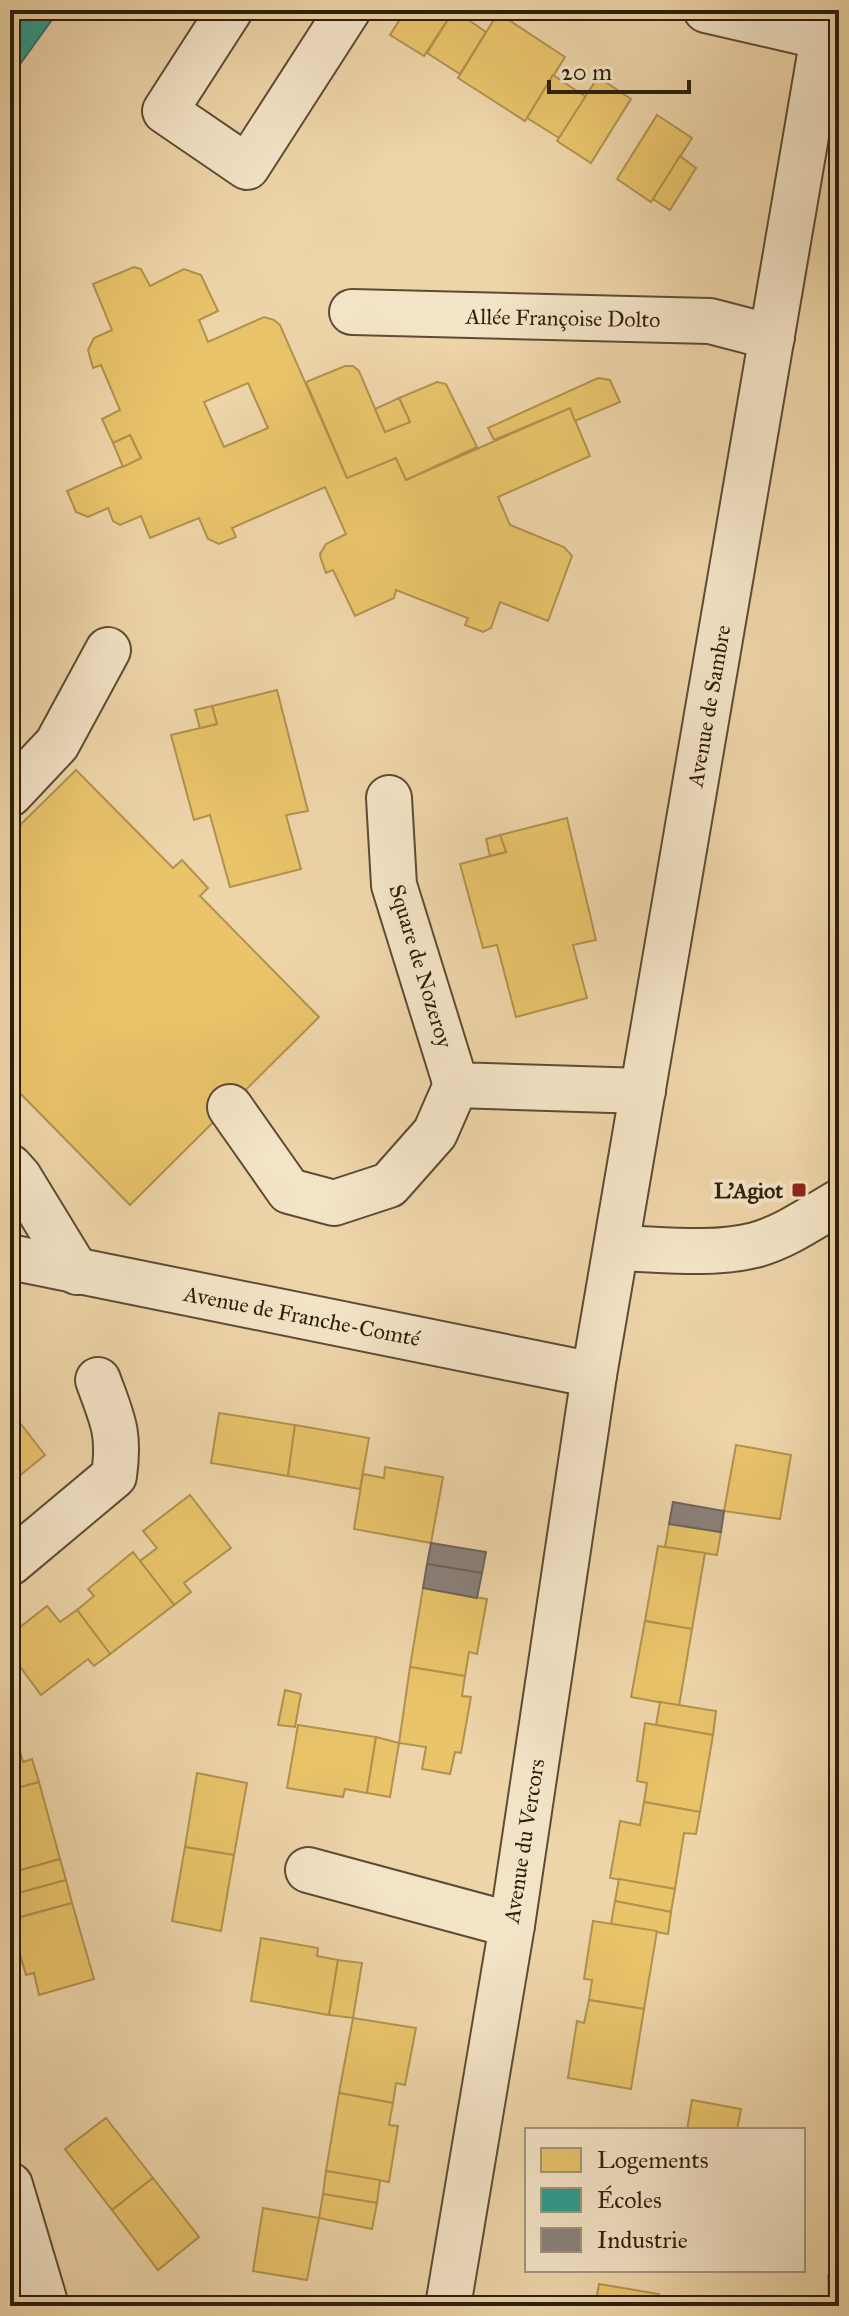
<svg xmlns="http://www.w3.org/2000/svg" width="849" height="2316" font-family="'IM FELL Great Primer',serif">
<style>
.homes{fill:#e9c46a;stroke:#b1924e;stroke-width:2;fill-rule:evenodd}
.schools{fill:#2a9d8f;stroke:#2b7768;stroke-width:2}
.industry{fill:#8a817c;stroke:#6e645b;stroke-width:2}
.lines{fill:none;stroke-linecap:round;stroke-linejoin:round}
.minor-casing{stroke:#5d4c34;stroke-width:48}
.minor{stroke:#f4e4c7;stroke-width:44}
.poi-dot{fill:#8f2418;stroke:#f4e4c7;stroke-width:3}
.labels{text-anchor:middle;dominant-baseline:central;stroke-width:8;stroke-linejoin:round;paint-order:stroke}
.street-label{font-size:22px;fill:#2d1f0d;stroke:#f4e4c7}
.poi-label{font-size:22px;font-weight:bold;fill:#2d1f0d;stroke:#f4e4c7;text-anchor:end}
</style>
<rect width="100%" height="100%" fill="#eed5a9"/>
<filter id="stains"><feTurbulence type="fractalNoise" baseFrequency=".0025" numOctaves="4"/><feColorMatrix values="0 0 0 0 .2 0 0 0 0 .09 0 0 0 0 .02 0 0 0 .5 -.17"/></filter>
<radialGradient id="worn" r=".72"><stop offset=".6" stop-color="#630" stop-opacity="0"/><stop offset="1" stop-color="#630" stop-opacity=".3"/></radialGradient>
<g class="homes">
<path d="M406,10H454L424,56L390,35Z"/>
<path d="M454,10L486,32L460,74L427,53Z"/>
<path d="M498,13L565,57L525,121L458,78Z"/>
<path d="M553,75L586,97L559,138L527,118Z"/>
<path d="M598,77L631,99L591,163L557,141Z"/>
<path d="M657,115L692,138L651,202L617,179Z"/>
<path d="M680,156L696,168L670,210L653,199Z"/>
<path d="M134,267L141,269L150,286L184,269L201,275L218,311L199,320L208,342L264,317L274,320L280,325L347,478L396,458L406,480L570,408L590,456L498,497L510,525L564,547L572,556L548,621L500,602L491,628L483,632L465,625L468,618L396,590L394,598L355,616L333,570L326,573L321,559L320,554L326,544L346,534L325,487L232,528L236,537L219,544L208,539L199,518L150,538L141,516L120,525L113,521L108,508L88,517L76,512L67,491L141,458L130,435L113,443L102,419L120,410L101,365L93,368L88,350L94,338L112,330L93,284ZM248,383L268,428L224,447L204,402Z"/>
<path d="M345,366H353L359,371L385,432L410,422L399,398L437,382L446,384L477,447L406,480L396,458L347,478L306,382Z"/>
<path d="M598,378L610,380L620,402L575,421L570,408L494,440L488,428Z"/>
<path d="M399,398L410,422L385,432L375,409Z"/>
<path d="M130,435L141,458L123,467L113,443Z"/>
<path d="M277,690L308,811L286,815L301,869L230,887L210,815L194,820L171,735L217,724L212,706Z"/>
<path d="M212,706L217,724L200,728L195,710Z"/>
<path d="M76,770L173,868L182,860L208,888L200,896L319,1017L130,1205L10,1083V835Z"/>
<path d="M567,818L596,940L573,945L587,998L516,1017L497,945L483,948L460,864L506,852L500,835Z"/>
<path d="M500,835L506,852L490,856L486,839Z"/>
<path d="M219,1413L295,1425L288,1476L211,1463Z"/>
<path d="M17,1419L45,1455L18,1477L10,1466V1424Z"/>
<path d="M295,1425L369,1438L360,1489L288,1476Z"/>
<path d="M736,1445L791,1455L780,1519L724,1511Z"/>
<path d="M10,1466L18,1477L10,1483Z"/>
<path d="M385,1467L443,1477L431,1543L354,1529L363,1474L384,1478Z"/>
<path d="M190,1495L231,1548L184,1583L191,1592L174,1605L140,1561L157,1548L143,1531Z"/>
<path d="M669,1524L721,1532L717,1555L665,1547Z"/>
<path d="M658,1546L705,1553L692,1629L645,1621Z"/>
<path d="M133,1552L174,1605L110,1654L77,1610L94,1596L88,1589Z"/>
<path d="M423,1588L487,1599L477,1654L469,1652L465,1676L410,1667Z"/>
<path d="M47,1606L60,1622L77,1610L110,1654L94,1666L88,1659L41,1695L10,1653V1635Z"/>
<path d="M645,1621L692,1629L679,1706L631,1697Z"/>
<path d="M410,1667L465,1676L462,1696L471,1697L461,1753L455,1752L450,1774L422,1769L426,1747L399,1743Z"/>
<path d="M285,1690L301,1694L295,1727L278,1725Z"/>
<path d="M660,1702L716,1711L713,1735L656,1725Z"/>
<path d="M10,1716L23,1762L32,1759L39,1782L10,1790Z"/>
<path d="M645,1723L713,1735L700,1812L644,1802L647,1783L637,1781Z"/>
<path d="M298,1725L376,1737L367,1793L345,1789L343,1797L287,1788Z"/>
<path d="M376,1737L399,1743L390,1797L367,1793Z"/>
<path d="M197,1773L247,1783L234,1855L185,1847Z"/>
<path d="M39,1782L60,1859L10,1873V1790Z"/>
<path d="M644,1802L700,1812L696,1834L684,1833L675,1889L610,1878L620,1821L640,1825Z"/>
<path d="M185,1847L234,1855L221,1931L172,1921Z"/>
<path d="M60,1859L66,1880L11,1895L10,1873Z"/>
<path d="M619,1879L675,1889L671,1912L615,1901Z"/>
<path d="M66,1880L72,1903L17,1918L11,1895Z"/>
<path d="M615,1901L671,1912L668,1934L611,1924Z"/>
<path d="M72,1903L94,1979L39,1995L34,1973L26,1975L10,1920Z"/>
<path d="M593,1921L657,1931L644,2009L589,2000L592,1980L584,1979Z"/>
<path d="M261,1938L318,1948L317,1956L338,1960L329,2015L251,2001Z"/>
<path d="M338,1960L362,1963L353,2018L329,2015Z"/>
<path d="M589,2000L644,2009L631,2089L568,2078L577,2021L584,2023Z"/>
<path d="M353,2018L416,2028L405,2085L396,2083L393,2103L339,2093Z"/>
<path d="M339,2093L393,2103L389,2125L398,2126L389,2182L326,2171Z"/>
<path d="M692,2100L741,2109L737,2130H687Z"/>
<path d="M106,2118L153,2178L112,2210L65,2149Z"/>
<path d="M326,2171L380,2180L377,2203L323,2194Z"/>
<path d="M153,2178L199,2237L158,2270L112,2210Z"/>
<path d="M323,2194L377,2203L372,2229L319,2218Z"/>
<path d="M263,2208L319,2218L307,2280L253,2271Z"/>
<path d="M828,2276H839V2306H829Z"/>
<path d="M599,2284L659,2294L657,2306H595Z"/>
</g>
<g class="schools">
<path d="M10,10H59L10,78V62L21,46L10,38Z"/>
<path d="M10,38L21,46L10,62Z"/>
</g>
<g class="industry">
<path d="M673,1502L724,1511L721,1532L669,1524Z"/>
<path d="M431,1543L486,1552L482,1573L427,1564Z"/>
<path d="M427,1564L482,1573L477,1598L423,1588Z"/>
</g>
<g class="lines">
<defs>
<g id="minor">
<path d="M230,10L165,111L247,167L348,10"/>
<path d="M706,10L823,37L839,34"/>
<path d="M352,312L710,321L772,337"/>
<path d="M10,794L57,744L108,650"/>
<path d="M389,798L394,885L456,1085L643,1091"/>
<path d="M230,1107L289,1191L334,1203L389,1185L435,1133L456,1085"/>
<path d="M10,1167L19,1177L77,1272"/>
<path d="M617,1248C661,1249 711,1256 755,1245C785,1237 813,1217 839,1202"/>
<path d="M10,1257L594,1375"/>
<path d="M10,1563L114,1476C120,1433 113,1421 98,1380"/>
<path d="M308,1870L512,1925"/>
<path d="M10,2185L46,2306"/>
<path d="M448,2306L512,1925L594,1375L823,37"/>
</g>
</defs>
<use href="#minor" class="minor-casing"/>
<use href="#minor" class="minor"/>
</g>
<rect class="poi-dot" x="791" y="1182" width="16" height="16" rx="4"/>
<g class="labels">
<g class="street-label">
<text transform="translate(563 318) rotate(1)">Allée Françoise Dolto</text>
<text transform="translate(709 706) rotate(-80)">Avenue de Sambre</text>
<text transform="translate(421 966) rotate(73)">Square de Nozeroy</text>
<text transform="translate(302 1316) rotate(11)">Avenue de Franche-Comté</text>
<text transform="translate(524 1841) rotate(-81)">Avenue du Vercors</text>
</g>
<g class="poi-label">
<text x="783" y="1190">L'Agiot</text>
</g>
</g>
<rect width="849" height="2316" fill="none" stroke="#eed5a9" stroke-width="40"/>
<rect x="12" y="12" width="825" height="2292" fill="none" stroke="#2d1f0d" stroke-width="4"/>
<rect x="20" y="20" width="809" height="2276" fill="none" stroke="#2d1f0d" stroke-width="2"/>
<rect x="525" y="2128" width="280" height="144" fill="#f4e4c7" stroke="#a4957d" stroke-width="2"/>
<rect x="541" y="2148" width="40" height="24" fill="#e9c46a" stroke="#a4957d" stroke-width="2"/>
<text x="597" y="2168" font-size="24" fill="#2d1f0d">Logements</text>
<rect x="541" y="2188" width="40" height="24" fill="#2a9d8f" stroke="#a4957d" stroke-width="2"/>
<text x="597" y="2208" font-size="24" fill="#2d1f0d">Écoles</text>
<rect x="541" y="2228" width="40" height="24" fill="#8a817c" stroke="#a4957d" stroke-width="2"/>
<text x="597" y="2248" font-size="24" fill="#2d1f0d">Industrie</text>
<path d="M549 80v12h140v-12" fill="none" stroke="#2d1f0d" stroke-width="4"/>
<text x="561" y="80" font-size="24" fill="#2d1f0d" stroke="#f4e4c7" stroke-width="6" paint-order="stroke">20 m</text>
<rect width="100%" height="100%" filter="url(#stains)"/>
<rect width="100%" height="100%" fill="url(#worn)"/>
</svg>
